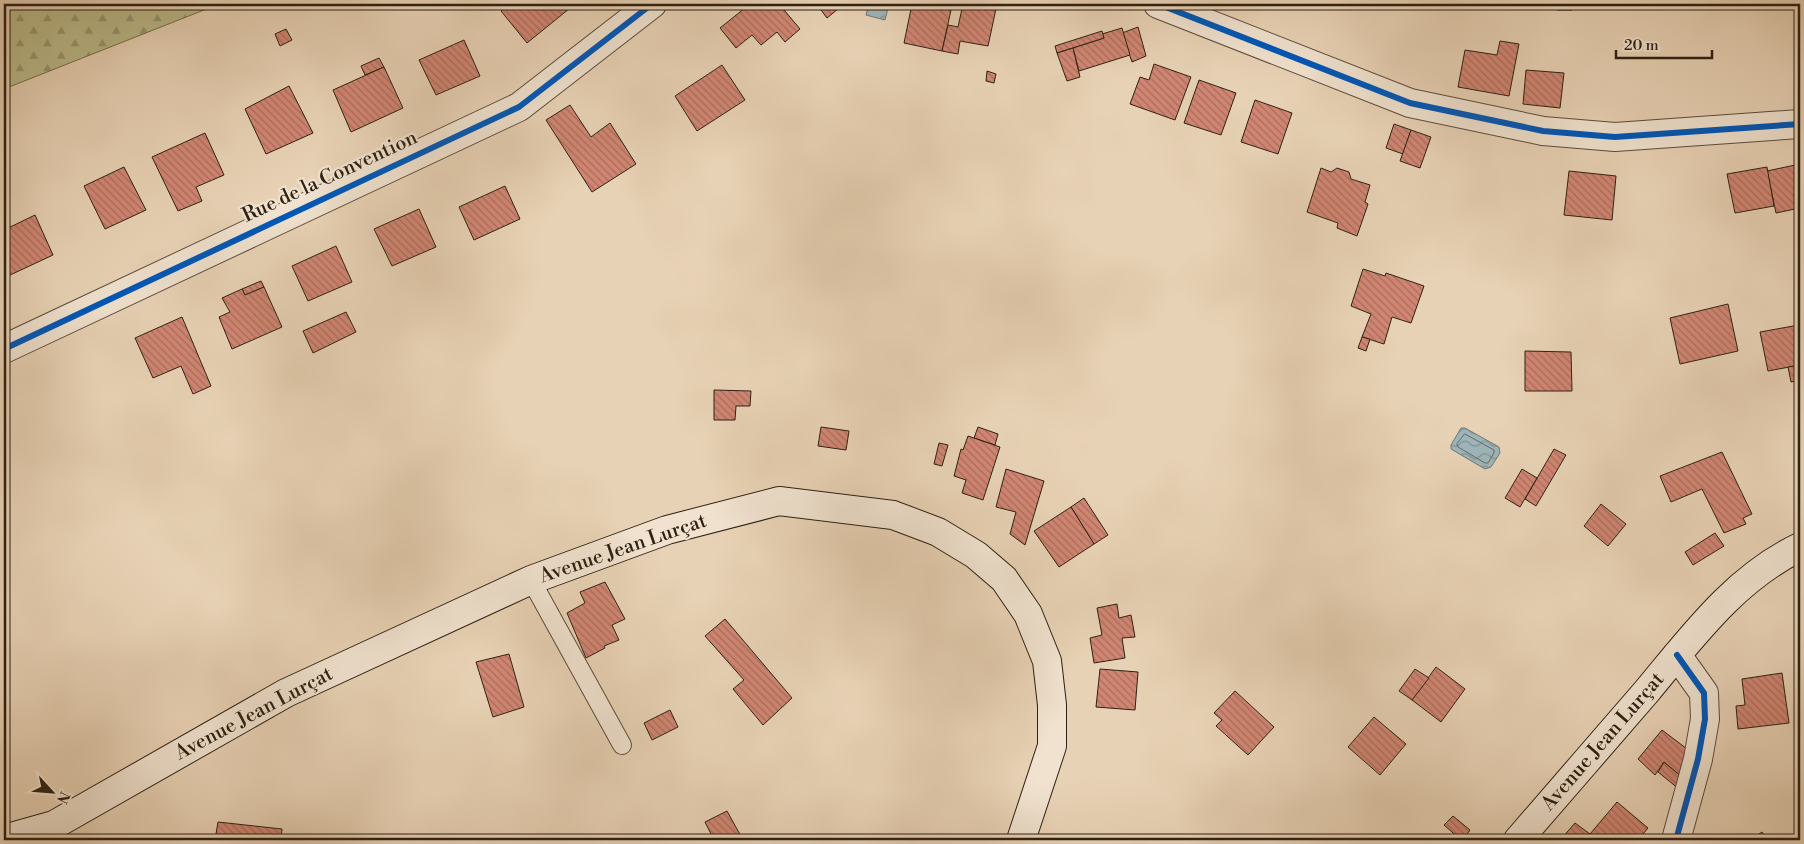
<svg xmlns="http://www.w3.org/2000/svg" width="1804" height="844" font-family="'Libre Bodoni',serif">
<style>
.forest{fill:url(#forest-firs);stroke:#746e4e}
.water{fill:url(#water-waves);stroke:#707977}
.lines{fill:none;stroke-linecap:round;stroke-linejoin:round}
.shore{stroke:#656a66;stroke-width:1}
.building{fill:url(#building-back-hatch);stroke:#2d2113}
.service-casing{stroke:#5c4d3c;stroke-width:20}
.minor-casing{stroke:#5c4d3c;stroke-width:30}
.secondary-casing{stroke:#2d2113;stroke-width:30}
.service{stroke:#f0e2cf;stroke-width:18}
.minor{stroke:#f0e2cf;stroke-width:28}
.secondary{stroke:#f0e2cf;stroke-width:28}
.cycleway-casing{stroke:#f0e2cf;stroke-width:9}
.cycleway{stroke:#0057b8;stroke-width:6}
.labels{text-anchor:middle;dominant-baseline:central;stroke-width:4.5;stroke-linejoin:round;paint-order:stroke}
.street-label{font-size:20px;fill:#2d2113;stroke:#f0e2cf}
</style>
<defs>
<pattern id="forest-firs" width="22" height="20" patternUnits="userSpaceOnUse" patternTransform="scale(1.25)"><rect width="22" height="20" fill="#bbba8a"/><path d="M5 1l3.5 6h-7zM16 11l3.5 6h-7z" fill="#989770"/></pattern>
<pattern id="water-waves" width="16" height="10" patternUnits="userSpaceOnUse" patternTransform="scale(1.25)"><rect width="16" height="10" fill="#9db4b9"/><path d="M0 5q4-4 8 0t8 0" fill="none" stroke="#809295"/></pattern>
<pattern id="building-back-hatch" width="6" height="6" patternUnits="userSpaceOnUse" patternTransform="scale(1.25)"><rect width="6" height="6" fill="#d18673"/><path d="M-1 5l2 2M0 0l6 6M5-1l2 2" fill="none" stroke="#aa6d5d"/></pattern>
</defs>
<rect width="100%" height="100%" fill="#e8d2b5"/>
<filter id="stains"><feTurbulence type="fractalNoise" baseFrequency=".004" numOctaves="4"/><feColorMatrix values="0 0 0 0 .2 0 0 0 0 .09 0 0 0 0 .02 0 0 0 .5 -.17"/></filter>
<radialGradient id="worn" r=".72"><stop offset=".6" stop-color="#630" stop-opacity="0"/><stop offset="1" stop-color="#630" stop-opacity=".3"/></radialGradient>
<path class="forest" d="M4,4H219L4,89Z"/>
<g class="water">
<path d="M869,4H889L885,20L866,15Z"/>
<path d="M1461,428H1465L1499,447L1500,453L1491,467L1485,469L1451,449V445Z"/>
</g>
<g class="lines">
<path class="shore" d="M1465,434L1494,450V453L1488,463H1485L1458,447L1457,444Z"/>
</g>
<g class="building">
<path d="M511,4H575L527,43L501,11Z"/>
<path d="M750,4H779L800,29L785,42L777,32L761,45L752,35L736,48L720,28Z"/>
<path d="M821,4H844L827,18L818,6Z"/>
<path d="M912,4H925L951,10L942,51L904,43Z"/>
<path d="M963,4H997L988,46L960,41L958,54L942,51L948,25L958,27Z"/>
<path d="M1557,4H1573L1572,10H1557Z"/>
<path d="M1138,27L1146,56L1132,62L1122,33Z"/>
<path d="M1122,28L1130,55L1079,71L1073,48L1104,38L1102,34Z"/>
<path d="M286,29L292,40L280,46L275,34Z"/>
<path d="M1102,31L1104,38L1057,53L1055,46Z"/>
<path d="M464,40L480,76L436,95L419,60Z"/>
<path d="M1500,41L1519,44L1509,96L1458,87L1465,50L1497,55Z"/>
<path d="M1073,48L1080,77L1067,81L1057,53Z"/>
<path d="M379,58L384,67L365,75L361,66Z"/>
<path d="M1154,64L1191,77L1175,120L1130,104L1140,77L1149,80Z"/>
<path d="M722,65L745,100L697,131L675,96Z"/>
<path d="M384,67L403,108L351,132L333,90Z"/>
<path d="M1526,70L1564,73L1560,108L1523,104Z"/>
<path d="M987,71L996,74L994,83L986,81Z"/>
<path d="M1199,80L1236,93L1221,135L1184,123Z"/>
<path d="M289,86L313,133L266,154L245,109Z"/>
<path d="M1255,100L1292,113L1278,154L1241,142Z"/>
<path d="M570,105L591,137L610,123L636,164L592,192L546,120Z"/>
<path d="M1394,124L1411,130L1403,154L1386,148Z"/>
<path d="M1411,130L1431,137L1420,168L1400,161Z"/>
<path d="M205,133L224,175L196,187L202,201L178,211L152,157Z"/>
<path d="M1800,164V208L1776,213L1767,171Z"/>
<path d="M124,167L146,210L105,229L84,186Z"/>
<path d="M1767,167L1774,206L1735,213L1727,174Z"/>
<path d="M1321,168L1331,172L1337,168L1349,172L1351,179L1370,185L1365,202L1368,204L1357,236L1337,228L1338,223L1307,212Z"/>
<path d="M1569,171L1616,176L1612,220L1564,215Z"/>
<path d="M505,186L520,219L474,240L459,207Z"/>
<path d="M419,209L436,247L392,266L374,229Z"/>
<path d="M35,215L53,255L8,276L4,267V230Z"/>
<path d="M336,246L352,282L308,301L292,266Z"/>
<path d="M1363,269L1385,276L1386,273L1424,286L1411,323L1392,317L1384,344L1362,337L1371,314L1351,306Z"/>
<path d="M261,281L264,287L245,295L242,289Z"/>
<path d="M264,287L282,327L232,349L219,317L230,312L222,298L242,289L245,295Z"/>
<path d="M1728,304L1738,351L1680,364L1670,318Z"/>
<path d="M346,312L356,332L313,353L303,331Z"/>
<path d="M182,317L211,386L193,394L181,366L153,378L135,338Z"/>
<path d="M1799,325L1800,333V365L1768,371L1760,332Z"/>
<path d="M1362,337L1370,339L1366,351L1358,348Z"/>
<path d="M1525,351L1571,352L1572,391H1525Z"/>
<path d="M1800,365V380L1791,382L1788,367Z"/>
<path d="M714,390L751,391L750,406H736L735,420H714Z"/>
<path d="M821,427L849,431L846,450L818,446Z"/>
<path d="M978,427L998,434L995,445L974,438Z"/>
<path d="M968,436L1000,447L983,500L962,493L966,480L954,476L961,449L963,450Z"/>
<path d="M939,443L948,445L942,466L934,464Z"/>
<path d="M1554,449L1566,455L1536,506L1525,499Z"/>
<path d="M1722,452L1752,514L1743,518L1746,524L1724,533L1702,489L1671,502L1660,476Z"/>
<path d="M1006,469L1044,481L1025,545L1010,534L1016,512L996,507Z"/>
<path d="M1522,469L1537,478L1520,507L1505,498Z"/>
<path d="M1084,498L1108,535L1094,544L1071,507Z"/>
<path d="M1601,504L1626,524L1608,546L1584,526Z"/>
<path d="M1071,507L1094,544L1059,567L1034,531Z"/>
<path d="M1715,533L1724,546L1693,565L1685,552Z"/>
<path d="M605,582L625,619L612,625L619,640L604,646L605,648L586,658L567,613L585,603L580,592Z"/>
<path d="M1117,604L1119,618L1131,615L1135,637L1122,638L1125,658L1094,663L1090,638L1102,635L1097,608Z"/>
<path d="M725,619L792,698L763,725L733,689L744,680L705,636Z"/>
<path d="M509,654L524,707L493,717L476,662Z"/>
<path d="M1436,667L1465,689L1441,722L1412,700Z"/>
<path d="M1100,669L1138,672L1135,710L1096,707Z"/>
<path d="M1415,669L1429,678L1412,700L1399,691Z"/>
<path d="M1782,673L1789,723L1738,729L1736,706L1745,705L1742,679Z"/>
<path d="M1235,691L1274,727L1248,755L1216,726L1222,720L1214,713Z"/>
<path d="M670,710L678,727L652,740L644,723Z"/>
<path d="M1374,717L1406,744L1380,775L1348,747Z"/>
<path d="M1662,730L1691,752L1683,778L1664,762L1655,775L1638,759Z"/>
<path d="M1664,762L1683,778L1679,789L1658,772Z"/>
<path d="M1617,802L1648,828L1638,840H1563L1561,839L1575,823L1590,834Z"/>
<path d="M727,811L743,840H714L705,822Z"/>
<path d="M1453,816L1470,830L1463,840H1461L1444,825Z"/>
<path d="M218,822L282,829L281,840H215Z"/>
<path d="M1762,832L1767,840H1750Z"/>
</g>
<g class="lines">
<defs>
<path id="service" d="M531,580L622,745"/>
<g id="minor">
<path d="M1158,4L1410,103L1543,131L1615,137L1800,124"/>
<path d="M4,349L519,107L652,4"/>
<path d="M1676,840L1698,759L1705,719L1704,693L1677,655"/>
</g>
<g id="secondary">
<path d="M4,839L54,825L286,693L531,580L667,530L779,501L893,515L938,532L976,555L1004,579L1028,614L1047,661L1052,705V746L1021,840"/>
<path d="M1518,840C1561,790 1604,741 1647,691C1692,637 1735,578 1800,547"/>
</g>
</defs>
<use href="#service" class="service-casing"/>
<use href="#minor" class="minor-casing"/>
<use href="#secondary" class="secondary-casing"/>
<use href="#service" class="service"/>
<use href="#minor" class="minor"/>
<use href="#secondary" class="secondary"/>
<defs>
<g id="cycleway">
<path d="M1158,4L1410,103L1543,131L1615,137L1800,124"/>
<path d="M4,349L519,107L652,4"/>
<path d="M1676,840L1698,759L1705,719L1704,693L1677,655"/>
</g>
</defs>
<use href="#cycleway" class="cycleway-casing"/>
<use href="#cycleway" class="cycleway"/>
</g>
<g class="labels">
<g class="street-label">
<text transform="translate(330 177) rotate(-25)">Rue de la Convention</text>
<text transform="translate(623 549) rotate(-19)">Avenue Jean Lurçat</text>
<text transform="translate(254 714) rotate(-28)">Avenue Jean Lurçat</text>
<text transform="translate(1603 742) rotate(-49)">Avenue Jean Lurçat</text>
</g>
</g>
<rect width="1804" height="844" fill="none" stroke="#e8d2b5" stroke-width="20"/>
<rect x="5" y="5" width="1794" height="834" fill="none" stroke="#2d2113" stroke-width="2.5"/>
<rect x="10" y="10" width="1784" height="824" fill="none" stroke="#2d2113"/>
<g transform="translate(52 792) rotate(116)" stroke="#f0e2cf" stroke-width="4" paint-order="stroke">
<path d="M0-4L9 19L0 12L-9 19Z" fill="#2d2113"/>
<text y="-8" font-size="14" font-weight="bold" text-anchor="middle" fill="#2d2113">N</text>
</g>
<path d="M1616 50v8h96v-8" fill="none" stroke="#2d2113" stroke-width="2.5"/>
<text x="1624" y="50" font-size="15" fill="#2d2113" stroke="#f0e2cf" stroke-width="4" paint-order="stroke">20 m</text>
<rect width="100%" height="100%" filter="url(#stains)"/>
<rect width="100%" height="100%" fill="url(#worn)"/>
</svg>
